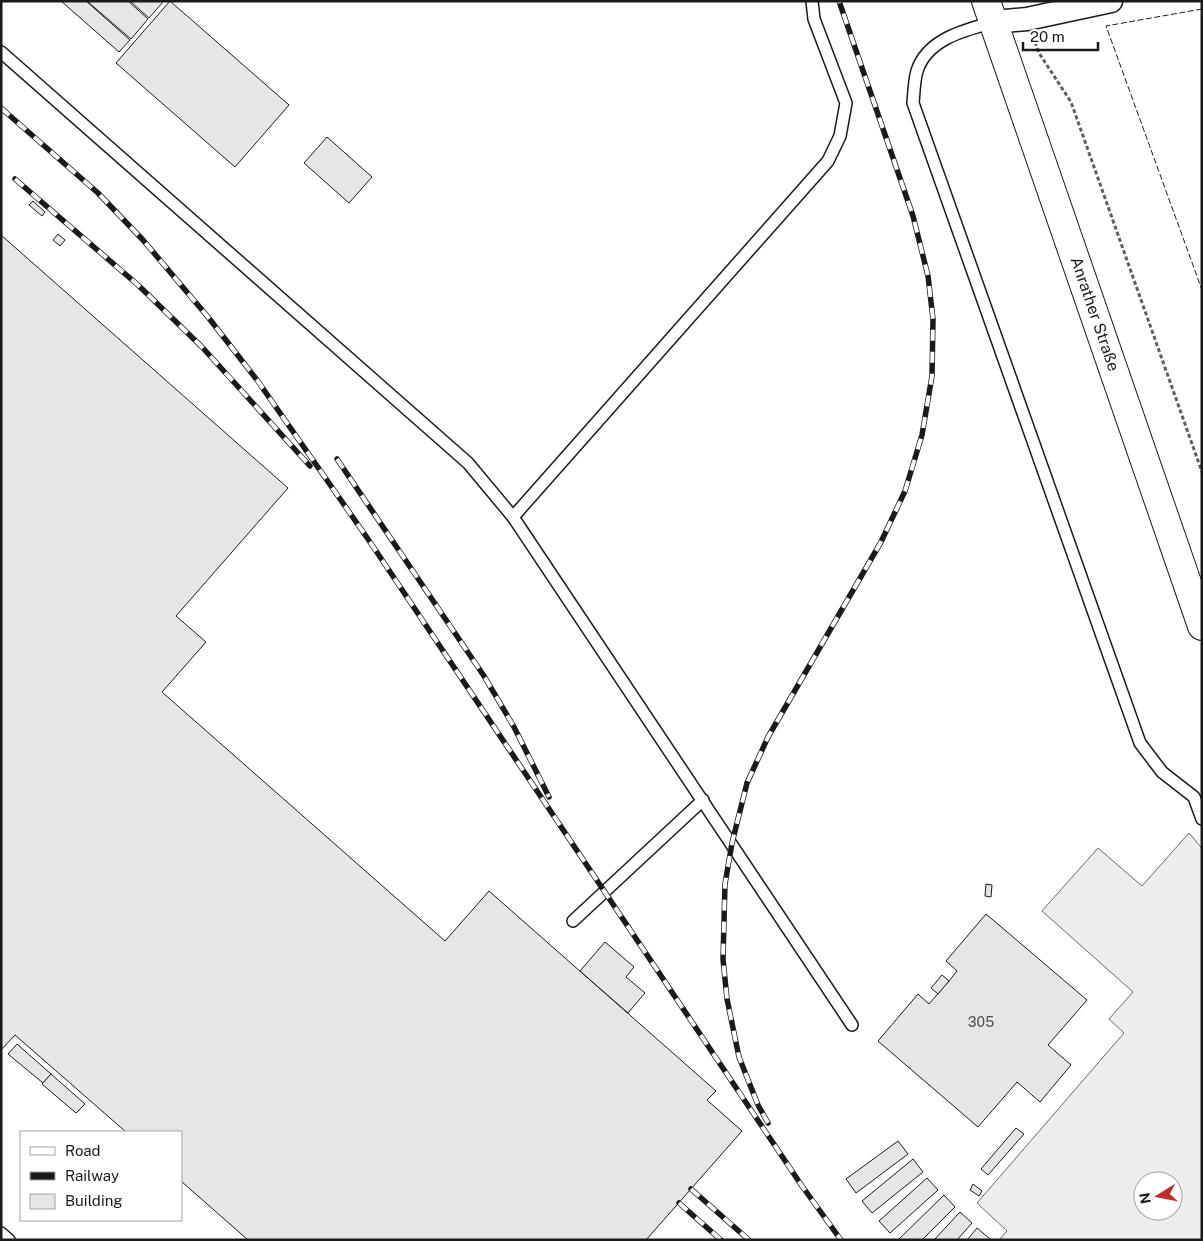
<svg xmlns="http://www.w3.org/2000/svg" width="1203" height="1241" font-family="'Public Sans',sans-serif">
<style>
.parking{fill:#ededed;stroke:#6a6a6a;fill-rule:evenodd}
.building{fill:#e6e6e6;stroke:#1a1a1a}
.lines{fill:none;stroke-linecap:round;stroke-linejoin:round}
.service-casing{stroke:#1a1a1a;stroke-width:14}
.minor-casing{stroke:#1a1a1a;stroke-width:25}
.secondary-casing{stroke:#1a1a1a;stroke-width:30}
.path{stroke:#5f5f5f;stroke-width:3;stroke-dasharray:4 2.5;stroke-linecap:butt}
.service{stroke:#fff;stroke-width:11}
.minor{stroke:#fff;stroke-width:22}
.secondary{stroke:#fff;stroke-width:28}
.rail-casing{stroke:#1a1a1a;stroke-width:5.5}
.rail{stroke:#fff;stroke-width:4;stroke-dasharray:11;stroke-linecap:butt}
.fence{stroke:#1a1a1a;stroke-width:1;stroke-dasharray:6 2.5;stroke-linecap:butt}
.labels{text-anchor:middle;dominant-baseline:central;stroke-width:4;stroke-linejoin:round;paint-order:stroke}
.number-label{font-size:14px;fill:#4d4d4d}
.street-label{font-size:16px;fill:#1a1a1a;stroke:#fff}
</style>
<rect width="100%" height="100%" fill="#fff"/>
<path class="parking" d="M1189,833L1200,846L1202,849V1240H999L1007,1231L977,1203L1124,1033L1109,1019L1133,992L1042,911L1098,848L1142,886ZM1143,1181H1173V1211H1143Z"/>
<g class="building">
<path d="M61,1H86L130,40L119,52Z"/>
<path d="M87,1H128L148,19L131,39Z"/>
<path d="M130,1H162L163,2L149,18Z"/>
<path d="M170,1L289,105L235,167L116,63Z"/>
<path d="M327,137L372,177L349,203L304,163Z"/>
<path d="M33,201L45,212L42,216L29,205Z"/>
<path d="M58,234L65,240L60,246L53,240Z"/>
<path d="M1,235L288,488L176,616L206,642L162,692L445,941L489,891L716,1091L707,1100L742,1131L646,1240H248L181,1181V1132H126L15,1035L1,1050Z"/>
<path d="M986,884L992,885L991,897L985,896Z"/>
<path d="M986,914L1087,1000L1048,1045L1071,1065L1040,1102L1017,1082L978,1127L878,1041L918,994L929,1004L949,981L957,971L946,961Z"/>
<path d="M605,942L634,967L626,977L645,993L628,1013L580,971Z"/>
<path d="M942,975L949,981L938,994L931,988Z"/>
<path d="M17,1044L51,1074L43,1083L8,1054Z"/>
<path d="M51,1074L85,1104L76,1113L42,1084Z"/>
<path d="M1016,1128L1024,1134L988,1175L981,1169Z"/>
<path d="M898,1141L908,1154L856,1193L846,1179Z"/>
<path d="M913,1159L923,1172L872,1213L862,1201Z"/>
<path d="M927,1178L938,1190L890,1233L879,1221Z"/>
<path d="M973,1184L982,1191L979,1196L970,1190Z"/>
<path d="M944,1195L955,1207L922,1240H898Z"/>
<path d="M960,1212L972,1223L957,1240H934Z"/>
<path d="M977,1228L990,1239L989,1240H967Z"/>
</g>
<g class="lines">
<defs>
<g id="service">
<path d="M994,22C965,30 927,39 917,71C914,81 914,93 913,103L1140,743L1162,772L1194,797L1202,819"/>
<path d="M1,52L468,463L513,517L828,161L840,136L846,103L814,19L812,1"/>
<path d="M513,517L852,1025"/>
<path d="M573,921L703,800"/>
<path d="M1,1233L9,1240"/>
</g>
<path id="minor" d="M994,22L1027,19L1111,1"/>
<path id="secondary" d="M986,1L1202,626"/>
</defs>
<use href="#service" class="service-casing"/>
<use href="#minor" class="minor-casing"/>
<use href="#secondary" class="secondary-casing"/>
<path class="path" d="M1035,42L1039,53L1071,102L1202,472"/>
<use href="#service" class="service"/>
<use href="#minor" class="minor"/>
<use href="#secondary" class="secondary"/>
<defs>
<g id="rail">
<path d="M1,108L98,193L143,240L208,317L257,380L368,539L802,1186L841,1240"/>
<path d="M15,179L138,285L202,347L310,466"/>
<path d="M337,459L484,676L514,727L549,797"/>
<path d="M768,1123L758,1105L739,1057L727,999L723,959L725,884L732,843L747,783L768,737L881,542L905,491L922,435L932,376L933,319L928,276L913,216L839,1"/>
<path d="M691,1189L749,1240"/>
<path d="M679,1203L721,1240"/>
</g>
</defs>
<use href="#rail" class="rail-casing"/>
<use href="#rail" class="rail"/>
<path class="fence" d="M1202,9L1106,26L1202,290"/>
</g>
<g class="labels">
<g class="number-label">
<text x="981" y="1022">305</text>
</g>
<g class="street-label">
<text transform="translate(1095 314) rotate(71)">Anrather Straße</text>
</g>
</g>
<rect width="1203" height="1241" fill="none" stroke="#1a1a1a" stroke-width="5"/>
<rect x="20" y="1131" width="162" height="90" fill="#ffffff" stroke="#a3a3a3"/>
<rect x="30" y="1147" width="25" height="8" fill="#ffffff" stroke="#a3a3a3"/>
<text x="65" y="1156" font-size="15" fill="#1a1a1a">Road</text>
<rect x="30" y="1172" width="25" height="8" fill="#1a1a1a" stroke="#a3a3a3"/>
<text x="65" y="1181" font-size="15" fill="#1a1a1a">Railway</text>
<rect x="30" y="1194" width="25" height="15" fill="#e6e6e6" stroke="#a3a3a3"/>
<text x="65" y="1206" font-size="15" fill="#1a1a1a">Building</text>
<g transform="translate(1158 1196) rotate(260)"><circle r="24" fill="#ffffff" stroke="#a3a3a3"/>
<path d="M0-4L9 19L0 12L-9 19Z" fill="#c62828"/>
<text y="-8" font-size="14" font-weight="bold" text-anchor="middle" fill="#1a1a1a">N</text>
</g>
<path d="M1023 42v8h75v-8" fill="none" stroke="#1a1a1a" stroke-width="2.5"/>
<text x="1030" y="42" font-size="15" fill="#1a1a1a" stroke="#ffffff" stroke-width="4" paint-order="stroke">20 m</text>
</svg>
